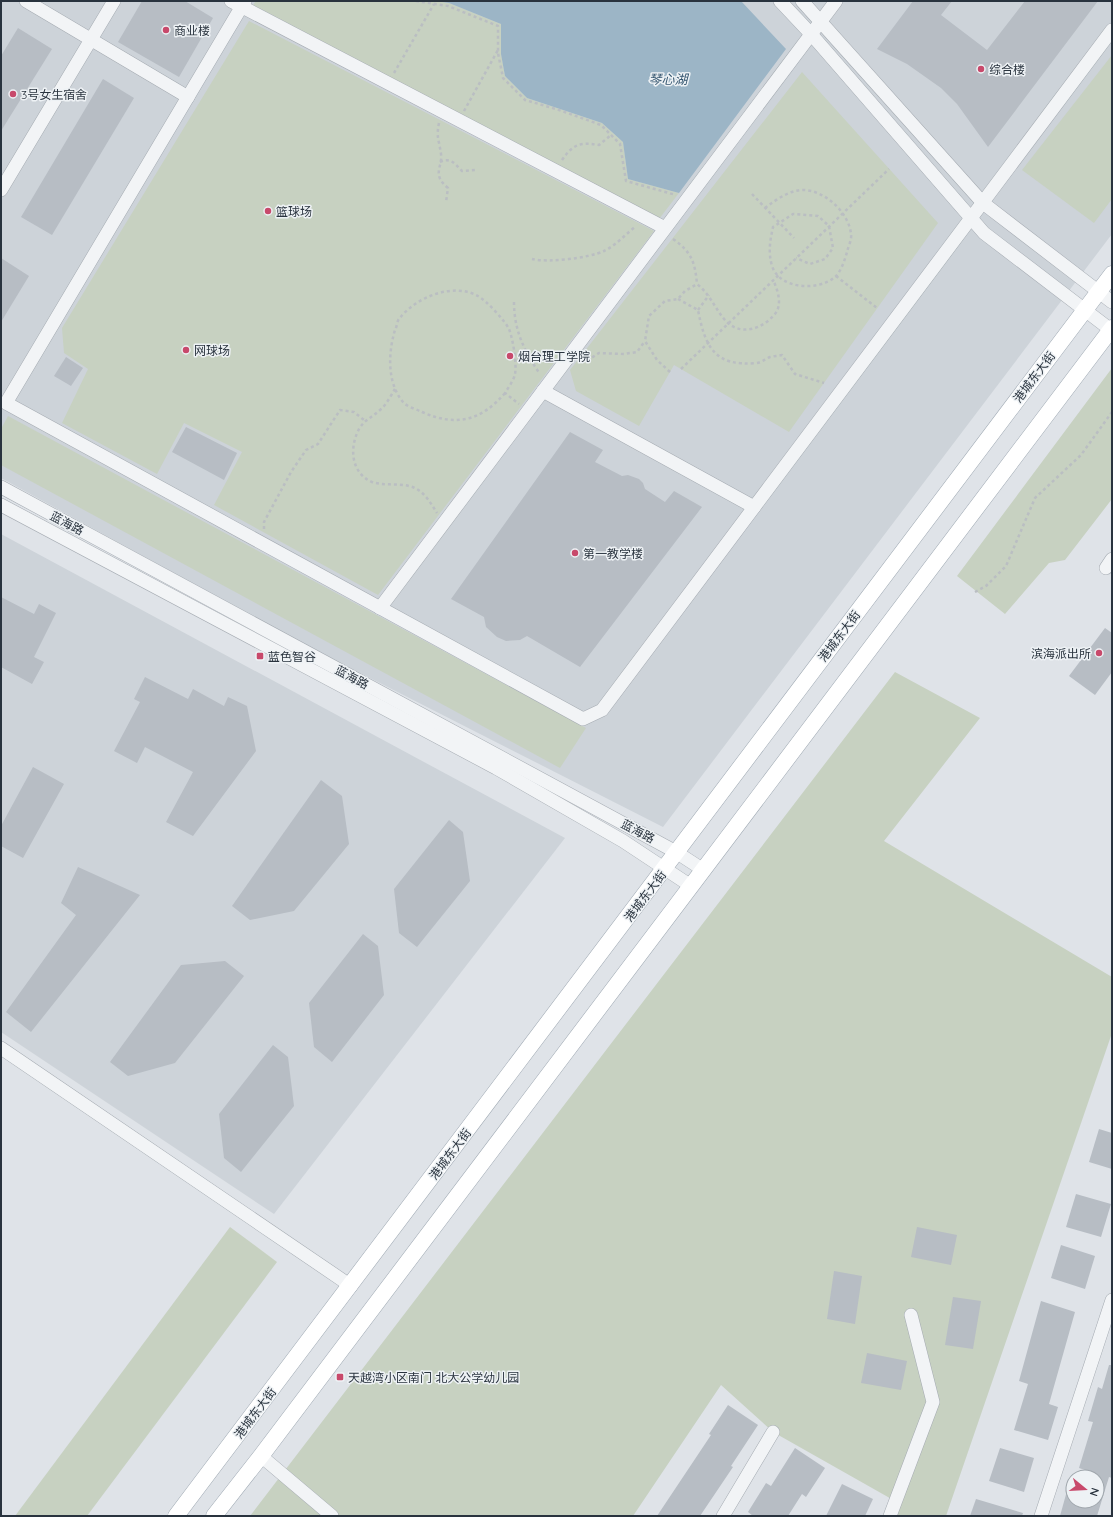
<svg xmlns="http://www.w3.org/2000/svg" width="1113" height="1517" font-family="Quicksand,'Noto Sans SC',sans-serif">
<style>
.built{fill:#cdd3d9}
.green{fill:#c7d1c1}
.water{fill:#9cb5c6}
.building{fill:#b7bdc4}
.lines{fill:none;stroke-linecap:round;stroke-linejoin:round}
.minor-casing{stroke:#a5abb2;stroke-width:14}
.major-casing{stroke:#9fa9b3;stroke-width:17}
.path{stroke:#babec2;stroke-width:2.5;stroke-dasharray:3 3;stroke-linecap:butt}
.minor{stroke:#f2f4f6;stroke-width:13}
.major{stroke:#fff;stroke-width:16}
.poi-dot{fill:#c8496b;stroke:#eef2f5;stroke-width:1.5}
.labels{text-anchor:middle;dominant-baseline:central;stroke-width:3;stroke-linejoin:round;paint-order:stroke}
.poi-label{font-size:12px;fill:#29333e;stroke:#eef2f5;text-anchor:start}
.street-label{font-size:12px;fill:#29333e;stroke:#eef2f5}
.water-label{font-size:13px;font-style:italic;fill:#355670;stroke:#eef2f5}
</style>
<rect width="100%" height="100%" fill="#dfe3e8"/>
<g class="built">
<path d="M1,1H1112V234L663,827L309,647L1,478Z"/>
<path d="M1,534L565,838L274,1214L1,1032Z"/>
</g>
<g class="green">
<path d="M256,1H436L449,3L501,24V54L505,76L527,98L602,123L623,142L628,179L679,193L659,219L253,5Z"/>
<path d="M249,21L654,231L378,595L214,505L242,452L184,423L157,474L62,423L88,369L64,353L62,328Z"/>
<path d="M1112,55V199L1094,223L1022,170Z"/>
<path d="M802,72L938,223L789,432L674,365L639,426L576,391L570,370Z"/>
<path d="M1112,368V499L1065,560L1049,563L1005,614L957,576Z"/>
<path d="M8,416L586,728L560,768L1,465V429Z"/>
<path d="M895,672L980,718L884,841L1112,977V1033L946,1516H890L895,1501L773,1432L721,1385L633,1516H250Z"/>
<path d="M230,1227L277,1262L87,1516H15Z"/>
</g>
<path class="water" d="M436,1H741L786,49L679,193L628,179L623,142L602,123L527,98L505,76L501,54V24L449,3Z"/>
<g class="building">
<path d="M142,1H185L213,18L179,77L118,42Z"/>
<path d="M913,1H952L941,15L987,50L1025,1H1098L988,147L957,104L941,88L907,64L877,49Z"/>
<path d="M18,28L52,49L1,131V56Z"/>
<path d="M103,79L134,98L52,235L21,217Z"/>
<path d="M1,258L29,276L1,322Z"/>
<path d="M66,357L83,368L71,386L54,376Z"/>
<path d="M186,427L237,453L224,480L172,452Z"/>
<path d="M570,432L603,450L595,462L622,476L628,475L639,479L643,483L645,489L665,502L674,491L702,507L580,667L527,636L520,640L506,641L497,637L486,627L484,617L451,599Z"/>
<path d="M1,597L34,614L39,604L56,613L34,657L44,662L32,684L1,667Z"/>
<path d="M1105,628L1112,633V672L1095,695L1069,676Z"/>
<path d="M145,677L188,699L193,689L224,706L228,697L247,706L256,751L193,836L166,822L193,772L145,747L137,763L114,751L140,702L134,699Z"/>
<path d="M33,767L64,784L23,858L1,846V826Z"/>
<path d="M321,780L342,796L349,844L294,911L250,920L232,906Z"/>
<path d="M449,820L463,832L470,881L417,947L399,933L394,889Z"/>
<path d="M78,867L140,895L31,1032L6,1012L76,915L61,903Z"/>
<path d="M363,934L378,946L384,995L332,1062L314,1047L309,1003Z"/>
<path d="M225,961L244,976L175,1063L128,1076L110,1062L181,965Z"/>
<path d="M273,1045L288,1057L294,1106L241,1172L224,1158L219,1114Z"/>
<path d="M1099,1129L1112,1133V1169L1089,1162Z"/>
<path d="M1076,1194L1111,1204L1101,1237L1066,1227Z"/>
<path d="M917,1227L957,1235L951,1265L911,1257Z"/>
<path d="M1061,1245L1095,1256L1085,1289L1051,1278Z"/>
<path d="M834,1271L862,1276L855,1324L827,1319Z"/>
<path d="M953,1297L981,1301L973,1349L945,1345Z"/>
<path d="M1041,1301L1075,1312L1049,1404L1058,1407L1048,1440L1014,1430L1028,1384L1019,1381Z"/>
<path d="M867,1353L907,1361L901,1390L861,1383Z"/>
<path d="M1109,1365H1112V1478L1109,1477L1097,1516H1060L1070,1480L1073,1481V1501H1097V1474L1079,1468L1093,1422L1088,1421L1098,1387L1102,1389Z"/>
<path d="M728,1405L758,1425L731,1466L733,1467L700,1516H657L711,1435L709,1434Z"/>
<path d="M795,1448L825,1468L806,1497L802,1494L788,1516H753L748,1512L766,1483L771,1486Z"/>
<path d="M1000,1448L1034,1458L1024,1492L989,1481Z"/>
<path d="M842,1484L873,1499L865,1516H826Z"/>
<path d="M976,1499L1023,1513L1022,1516H970Z"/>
</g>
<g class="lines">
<defs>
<g id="minor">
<path d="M26,1L188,97"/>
<path d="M231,1L665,228"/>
<path d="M245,1L6,403L583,719L602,710L1112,30"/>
<path d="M780,1L811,34L984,233L1111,330"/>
<path d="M802,1L983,203L1112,302"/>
<path d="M1,190L114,1"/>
<path d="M543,391L754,507"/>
<path d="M1,487L676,852L702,869"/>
<path d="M1,505L496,768L623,841L691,886"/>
<path d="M1106,568L1112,559"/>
<path d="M380,608L836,1"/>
<path d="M1,1048L351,1286"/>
<path d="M261,1456L332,1516"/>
<path d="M723,1516L773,1432"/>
<path d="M890,1516L933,1402L911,1315"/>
<path d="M1041,1516L1112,1300"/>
</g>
<g id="major">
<path d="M176,1516L1112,274"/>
<path d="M214,1516L261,1456L1112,328"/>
</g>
</defs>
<use href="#minor" class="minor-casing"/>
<use href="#major" class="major-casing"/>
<g class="path">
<path d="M416,1L448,6L498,26V53L503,78L525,100L556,109L601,125L620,144L626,181L676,195"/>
<path d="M394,73L434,4"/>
<path d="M464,111L498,50"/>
<path d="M439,123C436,138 439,139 441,154C443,167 431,174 448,188L446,202"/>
<path d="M562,160C573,144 580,142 599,145L611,135"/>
<path d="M440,162C451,157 455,164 462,171L476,170"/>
<path d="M752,194L794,238"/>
<path d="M765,208C776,200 789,190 803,190C825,190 849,213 851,234C852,240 848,247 847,252C845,259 841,272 835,277C819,291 780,290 772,266C768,252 770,241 773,227L793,214L818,216L829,226L833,248L825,259L810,264L796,258"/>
<path d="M673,239C692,252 695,263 697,284"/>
<path d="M532,259C548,263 589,258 604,251C615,246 626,234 636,226"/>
<path d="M836,276L877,308"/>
<path d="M678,299L698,310C705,346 714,367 756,363C761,363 765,359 770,357C774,356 778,356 782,355L795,374L824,383"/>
<path d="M514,302C514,330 524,351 540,374"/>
<path d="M698,310L709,295"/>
<path d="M581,361L588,360L599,353L624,354L637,352L645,341"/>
<path d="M681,369L889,169"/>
<path d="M670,372L657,360L645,341L649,316L665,301L678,299L685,291L697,284C712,296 716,312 728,323C743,336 763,328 774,315C783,306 778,290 773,280"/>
<path d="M395,389C391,395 387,404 381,409C373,417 365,419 359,429C349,448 351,473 372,482C384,486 397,483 409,486C423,489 430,502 437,513"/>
<path d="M505,393C481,421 456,427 422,412C416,409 407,407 403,402C387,383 388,353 395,330C397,327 397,321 399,319C416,297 453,282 478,296C487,301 505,321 509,329C513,339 517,364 515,374C514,380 508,388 505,393L519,404"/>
<path d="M264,529V522L291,472L306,450L318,444L340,410L354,412L364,420"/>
<path d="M975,592L986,586L1006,566L1035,498L1081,455L1112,412"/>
</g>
<use href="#minor" class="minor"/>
<use href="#major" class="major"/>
</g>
<g class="poi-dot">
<circle cx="166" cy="30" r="4"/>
<circle cx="981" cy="69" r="4"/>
<circle cx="13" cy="94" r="4"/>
<circle cx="268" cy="211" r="4"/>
<circle cx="186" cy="350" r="4"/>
<circle cx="510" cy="356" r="4"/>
<circle cx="575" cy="553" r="4"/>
<circle cx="1099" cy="653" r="4"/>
<rect x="256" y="652" width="8" height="8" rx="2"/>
<rect x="336" y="1373" width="8" height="8" rx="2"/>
</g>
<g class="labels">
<g class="poi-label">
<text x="174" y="30">商业楼</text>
<text x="989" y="69">综合楼</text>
<text x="21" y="94">3号女生宿舍</text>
<text x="276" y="211">篮球场</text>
<text x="194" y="350">网球场</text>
<text x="518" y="356">烟台理工学院</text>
<text x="583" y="553">第一教学楼</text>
<text x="1091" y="653" text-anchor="end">滨海派出所</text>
<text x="268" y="656">蓝色智谷</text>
<text x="348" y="1377">天越湾小区南门 北大公学幼儿园</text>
</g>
<g class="street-label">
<text transform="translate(1034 377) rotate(-53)">港城东大街</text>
<text transform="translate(67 523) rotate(28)">蓝海路</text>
<text transform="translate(839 636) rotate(-53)">港城东大街</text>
<text transform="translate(352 677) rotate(28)">蓝海路</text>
<text transform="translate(638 831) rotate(28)">蓝海路</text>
<text transform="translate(645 896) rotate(-53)">港城东大街</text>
<text transform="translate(450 1154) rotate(-53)">港城东大街</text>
<text transform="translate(255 1413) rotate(-53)">港城东大街</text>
</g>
<g class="water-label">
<text x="668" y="79">琴心湖</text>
</g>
</g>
<rect width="1113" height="1517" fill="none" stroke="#29333e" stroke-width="4"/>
<g transform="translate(1085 1489) rotate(108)"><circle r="19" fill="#eef2f5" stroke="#9fa6ac"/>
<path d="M0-3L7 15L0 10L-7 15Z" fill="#c8496b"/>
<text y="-6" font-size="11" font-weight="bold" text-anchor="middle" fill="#29333e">N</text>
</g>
</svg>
